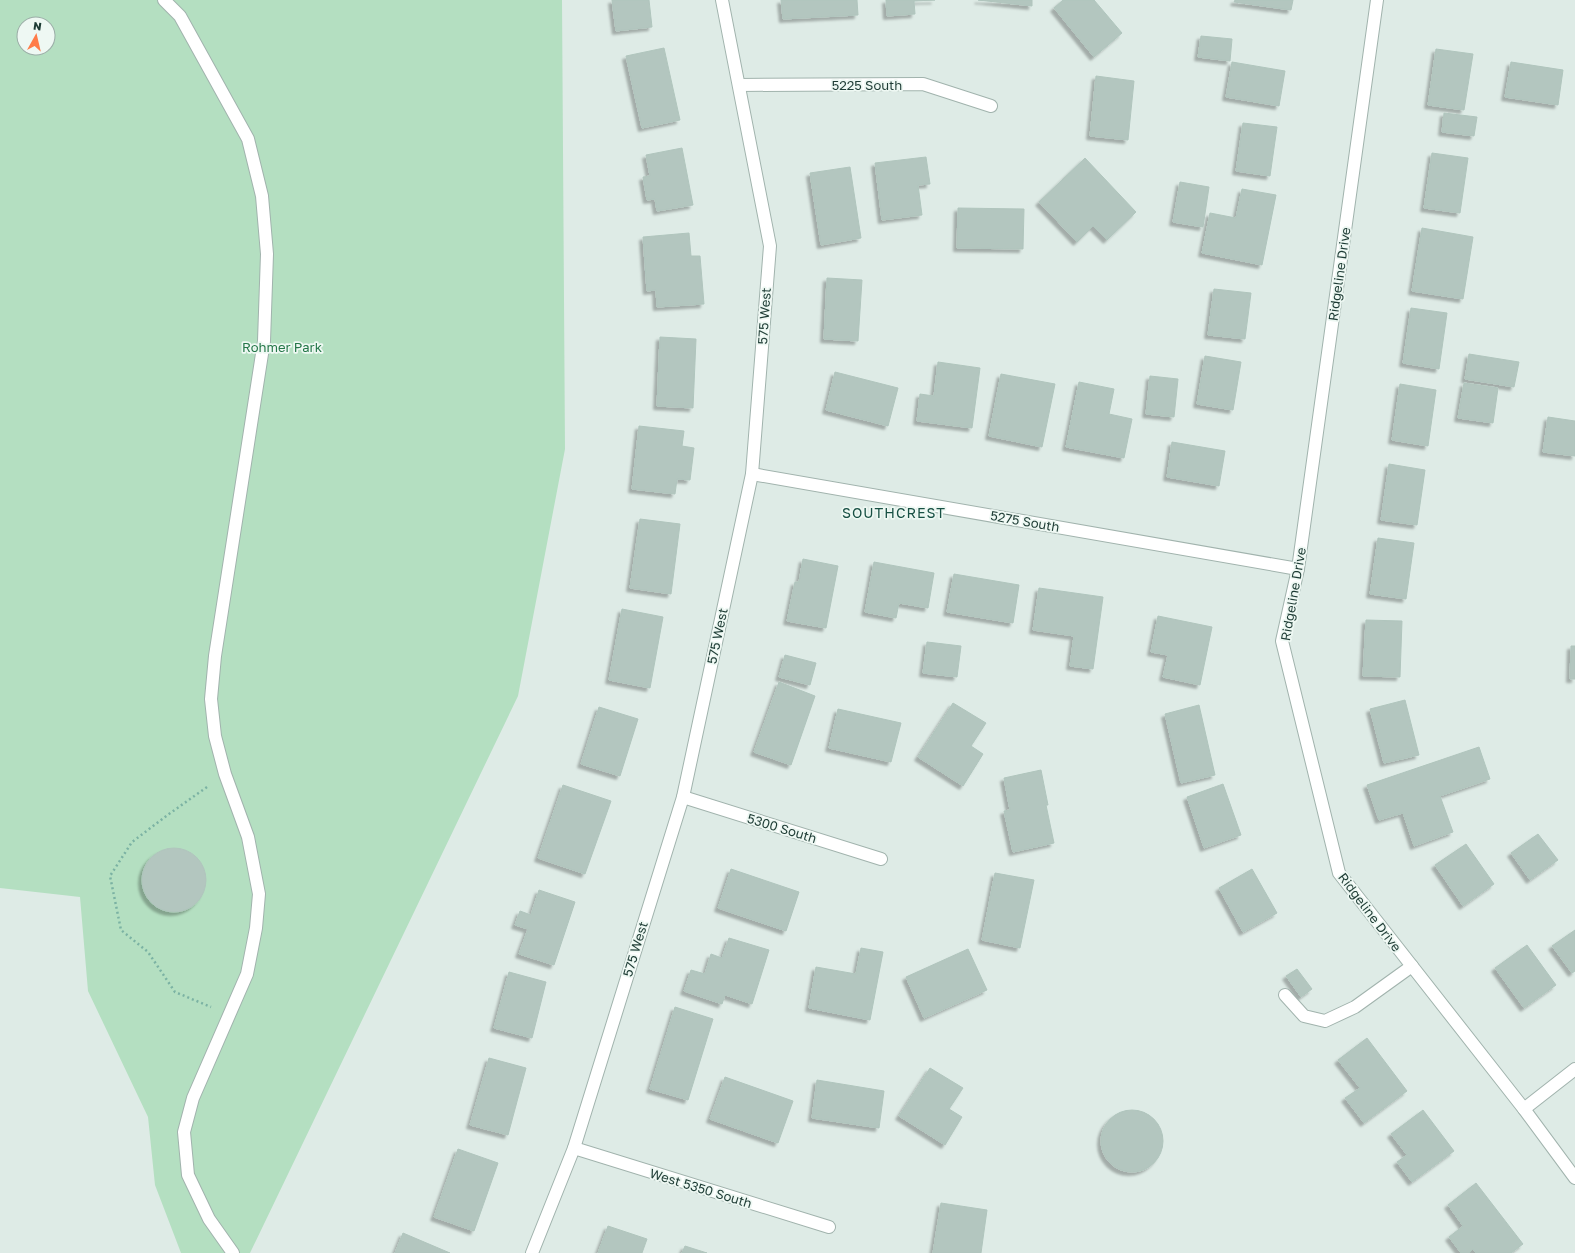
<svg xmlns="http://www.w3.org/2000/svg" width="1575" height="1253" font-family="'Golos Text',sans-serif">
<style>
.green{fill:#b4dfc1;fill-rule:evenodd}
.building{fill:#b3c6bf;stroke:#b0c5bd;filter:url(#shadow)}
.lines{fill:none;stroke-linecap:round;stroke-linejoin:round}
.minor-casing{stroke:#a1b3ad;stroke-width:14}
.path{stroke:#7bb2a3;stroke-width:2.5;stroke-dasharray:2 3;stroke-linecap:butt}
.minor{stroke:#fff;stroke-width:12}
.labels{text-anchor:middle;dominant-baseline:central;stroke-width:3.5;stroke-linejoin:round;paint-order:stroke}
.street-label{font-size:13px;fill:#1e3c35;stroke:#eef8f3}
.park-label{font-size:13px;fill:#247748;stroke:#eef8f3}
.neighbourhood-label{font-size:14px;letter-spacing:1px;fill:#185044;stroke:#eef8f3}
</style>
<defs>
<filter id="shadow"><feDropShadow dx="-3.5" dy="3.5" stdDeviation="1" flood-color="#0004"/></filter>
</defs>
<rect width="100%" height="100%" fill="#deebe6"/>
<path class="green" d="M0,0H562L565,449L518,696L250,1253H181L155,1185L148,1117L88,991L80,897L0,888ZM24,24H48V48H24Z"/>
<g class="building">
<path d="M612,0H649L652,27L616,31Z"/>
<path d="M781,0H857L858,15L783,19Z"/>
<path d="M886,0H935L914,1L915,14L887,16Z"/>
<path d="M978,0H1032V6Z"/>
<path d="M1063,0H1094L1122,33L1094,57L1054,8Z"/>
<path d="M1235,0H1293L1291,10L1234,2Z"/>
<path d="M1201,36L1232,39L1230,61L1198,57Z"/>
<path d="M664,48L680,120L642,128L626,56Z"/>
<path d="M1436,49L1473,54L1464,110L1428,105Z"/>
<path d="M1232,62L1285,71L1279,106L1226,97Z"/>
<path d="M1511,62L1563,70L1558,105L1505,97Z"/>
<path d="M1096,76L1134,81L1128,140L1090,136Z"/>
<path d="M1444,113L1477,117L1474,136L1442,132Z"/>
<path d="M1243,123L1277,127L1270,176L1236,171Z"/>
<path d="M682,148L693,205L657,211L655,199L647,200L643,177L650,176L646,155Z"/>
<path d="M1432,153L1468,158L1460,213L1424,208Z"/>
<path d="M926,157L930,184L918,185L922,215L882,220L875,163Z"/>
<path d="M1085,158L1136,212L1107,240L1093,226L1077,242L1039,202Z"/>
<path d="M850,167L861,238L821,245L810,173Z"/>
<path d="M1180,182L1209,187L1203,227L1173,222Z"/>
<path d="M1242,189L1276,195L1262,265L1202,253L1210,213L1236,218Z"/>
<path d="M958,208L1024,209L1023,249L957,248Z"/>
<path d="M1422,228L1473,237L1463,299L1412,291Z"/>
<path d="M689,233L691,256H700L704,304L657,307L656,290L647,291L643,237Z"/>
<path d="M827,278L862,280L858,341L824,339Z"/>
<path d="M1214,289L1251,293L1245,339L1208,335Z"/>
<path d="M1411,308L1447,313L1439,369L1403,363Z"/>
<path d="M660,337L696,339L693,408L657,406Z"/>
<path d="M1469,354L1519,362L1514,387L1465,379Z"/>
<path d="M1205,356L1241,362L1233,410L1197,404Z"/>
<path d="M938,362L980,368L972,428L917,421L920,394L934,396Z"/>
<path d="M835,372L898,388L888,426L826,410Z"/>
<path d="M1001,374L1055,384L1042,447L989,436Z"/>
<path d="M1150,376L1178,379L1174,417L1146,414Z"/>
<path d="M1079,382L1114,389L1109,414L1132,419L1124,458L1066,447Z"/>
<path d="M1464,383L1498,388L1493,423L1458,418Z"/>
<path d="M1400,384L1436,390L1428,446L1392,440Z"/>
<path d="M1548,417L1575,421V456L1543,452Z"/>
<path d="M639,426L684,431L682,446L694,448L690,480L677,479L675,494L632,489Z"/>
<path d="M1172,442L1225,451L1219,486L1167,477Z"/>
<path d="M1389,464L1425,470L1417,525L1381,520Z"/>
<path d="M640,519L680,524L671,594L630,588Z"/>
<path d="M1378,538L1414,543L1406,599L1370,594Z"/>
<path d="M803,559L838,566L826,628L787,621L795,582H799Z"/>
<path d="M874,562L934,573L928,608L899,603L896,618L865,612Z"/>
<path d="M954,574L1019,585L1013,623L947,612Z"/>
<path d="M1039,588L1103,597L1093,669L1070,666L1074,636L1033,630Z"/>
<path d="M622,609L663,617L650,688L609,680Z"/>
<path d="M1158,616L1212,627L1200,685L1163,677L1168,655L1151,652Z"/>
<path d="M1366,620L1402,621L1400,677L1363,676Z"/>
<path d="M927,642L961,646L957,677L923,673Z"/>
<path d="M1571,646H1575V679H1570Z"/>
<path d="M785,655L816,663L810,685L779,677Z"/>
<path d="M779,682L815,696L791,765L754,752Z"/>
<path d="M1405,700L1419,755L1384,763L1370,709Z"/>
<path d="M953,703L986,723L971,746L983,754L963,786L918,757Z"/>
<path d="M1199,705L1215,775L1181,783L1165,714Z"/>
<path d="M599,707L638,719L620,776L581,764Z"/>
<path d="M838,709L901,723L891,762L829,748Z"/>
<path d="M1479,747L1490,779L1440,796L1453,832L1414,846L1403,813L1379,820L1367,785Z"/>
<path d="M1041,770L1048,805H1046L1054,843L1013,852L1004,811L1010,810L1004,778Z"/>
<path d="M1223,784L1241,835L1204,848L1187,797Z"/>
<path d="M563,785L611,801L585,874L538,858Z"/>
<path d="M1538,834L1558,860L1530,880L1511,853Z"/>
<path d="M1466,844L1494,884L1463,906L1435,865Z"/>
<circle cx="174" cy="880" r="32"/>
<path d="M731,869L799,892L786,931L718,908Z"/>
<path d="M1252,869L1277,913L1243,932L1219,888Z"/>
<path d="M995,873L1034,880L1020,948L982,940Z"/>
<path d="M539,890L575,902L554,965L519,954L528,929L515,925L520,911L531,915Z"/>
<path d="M1575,930V971L1572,973L1552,946Z"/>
<path d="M729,938L769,950L752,1004L725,995L722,1004L684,991L691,970L705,974L711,954L722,958Z"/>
<path d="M1527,945L1556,985L1524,1008L1495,968Z"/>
<path d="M861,948L883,952L870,1020L809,1008L816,967L856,974Z"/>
<path d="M968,949L987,990L924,1018L906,977Z"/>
<path d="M1297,969L1312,989L1301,997L1286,976Z"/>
<path d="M509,972L546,982L532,1038L494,1028Z"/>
<path d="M675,1007L713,1019L688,1100L650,1089Z"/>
<path d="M1367,1038L1407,1091L1364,1123L1345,1098L1360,1088L1338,1060Z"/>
<path d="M489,1058L526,1068L508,1135L470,1125Z"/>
<path d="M930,1068L963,1088L949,1109L962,1117L945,1145L899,1116Z"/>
<path d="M725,1077L793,1101L778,1143L710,1119Z"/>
<path d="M817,1080L884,1091L879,1128L812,1118Z"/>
<circle cx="1132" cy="1141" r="31"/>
<path d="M1423,1110L1454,1151L1412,1182L1397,1162L1407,1155L1391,1134Z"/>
<path d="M458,1149L498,1163L474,1231L434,1217Z"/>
<path d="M1476,1183L1523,1244L1511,1253H1476L1473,1249L1469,1253H1461L1449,1237L1463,1226L1448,1205Z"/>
<path d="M941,1203L987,1210L981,1253H933Z"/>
<path d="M608,1226L647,1239L642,1253H598Z"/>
<path d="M403,1233L450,1253H395Z"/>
<path d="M685,1246L707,1253H682Z"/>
</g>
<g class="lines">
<defs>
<g id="minor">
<path d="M164,0L180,16L248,139L262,196L267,254L264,341L215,656L211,699L215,736L225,774L248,837L259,894L256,928L247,974L193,1098L184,1132L188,1175L209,1219L233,1253"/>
<path d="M1377,0L1298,569L1282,641L1339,873L1524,1109L1575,1178"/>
<path d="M739,85L923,84L991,106"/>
<path d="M752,474L1298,569"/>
<path d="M683,797L881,859"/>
<path d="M1285,995L1304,1016L1325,1021L1355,1007L1412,966"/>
<path d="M1524,1109L1575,1069"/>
<path d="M574,1148L829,1227"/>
<path d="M532,1253L574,1148L683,797L752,474L770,246L722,0"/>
</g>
</defs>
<use href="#minor" class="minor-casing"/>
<path class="path" d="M207,787L169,814L132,842L110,876L121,930L148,952L175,992L211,1007"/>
<use href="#minor" class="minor"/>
</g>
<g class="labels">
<g class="street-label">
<text x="867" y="85">5225 South</text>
<text transform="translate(1339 274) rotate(-82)">Ridgeline Drive</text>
<text transform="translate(764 316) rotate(-86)">575 West</text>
<text transform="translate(1025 521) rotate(10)">5275 South</text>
<text transform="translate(1293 594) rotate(-80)">Ridgeline Drive</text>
<text transform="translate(717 636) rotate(-78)">575 West</text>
<text transform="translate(782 828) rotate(17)">5300 South</text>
<text transform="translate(1370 912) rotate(53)">Ridgeline Drive</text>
<text transform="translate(635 949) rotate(-73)">575 West</text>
<text transform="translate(701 1188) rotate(17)">West 5350 South</text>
</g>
<g class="park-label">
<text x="282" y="347">Rohmer Park</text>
</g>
<g class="neighbourhood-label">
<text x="894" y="512">SOUTHCREST</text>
</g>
</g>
<g transform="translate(36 36) rotate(8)"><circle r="19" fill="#eef8f3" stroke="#9bada7"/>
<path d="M0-3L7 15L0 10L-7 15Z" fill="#ff7c48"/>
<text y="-6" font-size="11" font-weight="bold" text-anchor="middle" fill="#1e3c35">N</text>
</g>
</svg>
